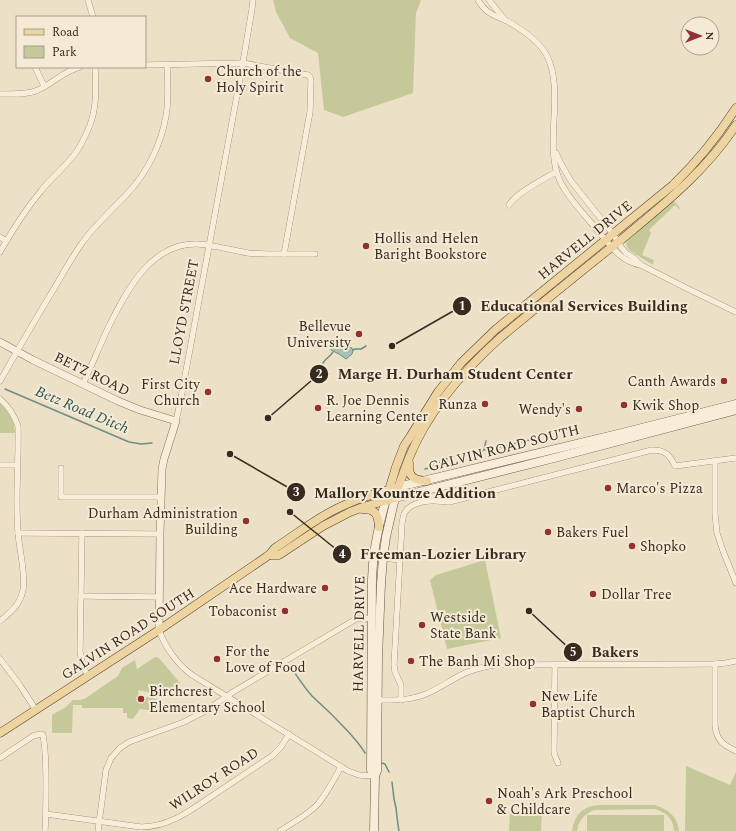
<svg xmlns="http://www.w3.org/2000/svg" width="736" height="831" font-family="Spectral,serif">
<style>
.green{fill:#c5c99a}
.water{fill:#a7c0b8;stroke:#6e8d85}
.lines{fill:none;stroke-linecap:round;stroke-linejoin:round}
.stream{stroke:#6e8d85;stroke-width:1.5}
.minor-casing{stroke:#86725c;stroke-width:6}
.tertiary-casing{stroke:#86725c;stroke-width:8}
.secondary-casing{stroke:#685340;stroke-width:9}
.primary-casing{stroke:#544130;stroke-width:9}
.minor{stroke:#f7edd9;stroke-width:5.5}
.tertiary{stroke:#f7edd9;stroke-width:7}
.secondary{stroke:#f7edd9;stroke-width:8}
.primary{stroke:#edd4a0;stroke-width:8}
.poi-dot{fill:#923032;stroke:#f4ead5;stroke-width:1.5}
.labels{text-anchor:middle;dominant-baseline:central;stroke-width:4;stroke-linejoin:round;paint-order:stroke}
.poi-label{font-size:14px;fill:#372b1f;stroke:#f4ead5;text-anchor:start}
.street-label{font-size:14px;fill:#372b1f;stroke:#f4ead5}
.water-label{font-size:15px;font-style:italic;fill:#305653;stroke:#f4ead5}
.leader{fill:none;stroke:#372b1f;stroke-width:1.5}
.callout-dot{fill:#372b1f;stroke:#f4ead5;stroke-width:1.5}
.mark-label{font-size:12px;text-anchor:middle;font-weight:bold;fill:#fff}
.callout-label{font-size:15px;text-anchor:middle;font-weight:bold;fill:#372b1f;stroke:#f4ead5;stroke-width:4;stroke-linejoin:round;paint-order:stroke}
</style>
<rect width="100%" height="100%" fill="#ece0c6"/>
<g class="green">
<path d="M273,0H421L416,13L413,93L343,117L324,110L318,53L290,38L276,12Z"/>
<path d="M673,200L680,208L679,209L675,205L649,230L651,233L642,255L654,260L653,265L629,250C626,246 626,244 626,239Z"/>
<path d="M0,403C9,412 14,420 15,433H0Z"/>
<path d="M485,560L501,638L447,649L430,580L436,575Z"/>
<path d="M155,657L159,658L180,683L162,695L138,690L140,703L146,697L157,699V707L155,711L140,709L133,719L127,718V713H123V708H82V705H73L72,733H52V715L66,707L73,700H80L86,698L118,676L122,668L135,660L137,669Z"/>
<path d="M686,766L730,785L736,772V831H685Z"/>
<path d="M600,805H655C667,809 678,816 679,831H674C673,818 666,812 654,809L594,810C584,814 579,820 577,831H572C575,814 583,806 600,805Z"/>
<path d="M510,812L542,813L541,831H509Z"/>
<rect x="587" y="815" width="77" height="16"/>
</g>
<path class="water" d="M339,339L343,346L352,348L353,351L352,354L346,359L339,354L331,350L334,340Z"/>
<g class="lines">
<g class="stream">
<path d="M353,350L355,349H361L366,346"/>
<path d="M323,363C326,358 331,356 333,352"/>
<path d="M5,389L129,442L141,444L152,443"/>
<path d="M533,439L539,441"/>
<path d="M484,450L486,441"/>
<path d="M425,469L429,468L452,456L504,446L539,438"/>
<path d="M290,666C297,676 304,687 312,696C320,704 329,711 337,720C347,730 358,741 365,753"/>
<path d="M382,763L385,764L389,772"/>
<path d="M392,782L394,799L396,808L398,825L399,831"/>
</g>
<defs>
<g id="minor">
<path d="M88,0L93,17"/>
<path d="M478,0C486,14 494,15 507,21C521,29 540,41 547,56C564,90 546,138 557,173C562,192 585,215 597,230C610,245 621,262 641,265L686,288L736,312"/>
<path d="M489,0L505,20"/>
<path d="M145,65L243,63L302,74L308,75L310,77L311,81L310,112L284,254"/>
<path d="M35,67L44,86"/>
<path d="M0,94C12,94 27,95 38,90C53,83 64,71 80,67"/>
<path d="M556,153L561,164L571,181L613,234L621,247L626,253L634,258L641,265"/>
<path d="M509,205C516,193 544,179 556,172"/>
<path d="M0,237L6,241"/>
<path d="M0,252C12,231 25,210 41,191C51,178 64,168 74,155C81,146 86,135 90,125C97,106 96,87 95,67"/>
<path d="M0,381C16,353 32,325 49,297C60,279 70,260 82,243C95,225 112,210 127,194C147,173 161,145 166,116C169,100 168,82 167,65"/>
<path d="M83,384C92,365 100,345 109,326C127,290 151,243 197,244C214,245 231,250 248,253C255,254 262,254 269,254C284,254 300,254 315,254"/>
<path d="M0,399C9,407 14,414 18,426C19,461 15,497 18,532C19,549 26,574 23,590C20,605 11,612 0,621"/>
<path d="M176,421L180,403L242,68L252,9L253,0"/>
<path d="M715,461V514L717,533L723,551L736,583"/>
<path d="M0,465H17"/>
<path d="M61,468V497H161"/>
<path d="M18,533L160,534"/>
<path d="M82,533L80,651C81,660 83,667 88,676"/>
<path d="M383,558L400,560"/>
<path d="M81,596L159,597"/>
<path d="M159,630C165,647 177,664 192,675L348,771L359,775L375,776"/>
<path d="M0,659L19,684L36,710"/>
<path d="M715,664V726C717,741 723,745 736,751"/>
<path d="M555,665L554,752L555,756L558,763"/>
<path d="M374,700C392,700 409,701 426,694C438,689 448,682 459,676C470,670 482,667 494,665L715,664L726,663L736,661"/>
<path d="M401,700V685L395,672L394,665L402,523C403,520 403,516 404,514C408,505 421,501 430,501C436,500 442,502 449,502L652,450C665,450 670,455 675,466L736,458"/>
<path d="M0,758L33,736L41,734L43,735C46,751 46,767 46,783C46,799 46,815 45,831"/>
<path d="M46,814L141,827C171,827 194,808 218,792C236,780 254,768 272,756L281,747L289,734"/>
<path d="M98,831L106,770L111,758L120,748L129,742L184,722L207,710L233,692L356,619L372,618"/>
<path d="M280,831C292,823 308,815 318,804C327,793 334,779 341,767"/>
</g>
<path id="tertiary" d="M0,342L33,360L118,401L140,410L176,421L164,459L162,469L160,534L159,630"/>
<g id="secondary">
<path d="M398,487L626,432L736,404"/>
<path d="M375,776L371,770L372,579C373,552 378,526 386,500"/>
<path d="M374,831L375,776L377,771L378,657L381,584L383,558L386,537L395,498L558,457L736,410"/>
</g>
<g id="primary">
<path d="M409,463C408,478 414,480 427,481"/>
<path d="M386,500L396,467L404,446L410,437L438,392L461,363L495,330L673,185C697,162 718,136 736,108"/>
<path d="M362,509C376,509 378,514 379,527"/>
<path d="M269,555H279L323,526L350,512L363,507L395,498C399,484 404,471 409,458C428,411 464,370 501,337C541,304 581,271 622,239C663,205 706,171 736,125"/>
<path d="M0,733L159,630L269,555L275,548C295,535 314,520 336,509C353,500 373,494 392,489"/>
</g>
</defs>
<use href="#minor" class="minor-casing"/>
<use href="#tertiary" class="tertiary-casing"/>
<use href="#secondary" class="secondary-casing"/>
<use href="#primary" class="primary-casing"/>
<use href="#minor" class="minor"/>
<use href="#tertiary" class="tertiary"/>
<use href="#secondary" class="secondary"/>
<use href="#primary" class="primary"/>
</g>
<g class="poi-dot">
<circle cx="208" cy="79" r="4"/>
<circle cx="366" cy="246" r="4"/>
<circle cx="359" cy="334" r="4"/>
<circle cx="724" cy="381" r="4"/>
<circle cx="208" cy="392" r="4"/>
<circle cx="485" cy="404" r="4"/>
<circle cx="624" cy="405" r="4"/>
<circle cx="318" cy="408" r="4"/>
<circle cx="579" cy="409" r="4"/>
<circle cx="608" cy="488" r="4"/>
<circle cx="246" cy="521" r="4"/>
<circle cx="548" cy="532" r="4"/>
<circle cx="632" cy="546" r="4"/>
<circle cx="325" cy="588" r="4"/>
<circle cx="593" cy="594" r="4"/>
<circle cx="285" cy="611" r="4"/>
<circle cx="422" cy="625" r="4"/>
<circle cx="217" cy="659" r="4"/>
<circle cx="411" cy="661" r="4"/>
<circle cx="141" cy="699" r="4"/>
<circle cx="533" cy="704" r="4"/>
<circle cx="489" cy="801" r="4"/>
</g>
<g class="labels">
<g class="poi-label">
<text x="216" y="71">Church of the<tspan x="216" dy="16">Holy Spirit</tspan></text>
<text x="374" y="238">Hollis and Helen<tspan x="374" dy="16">Baright Bookstore</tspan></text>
<text x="351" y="326" text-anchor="end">Bellevue<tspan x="351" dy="16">University</tspan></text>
<text x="716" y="381" text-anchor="end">Canth Awards</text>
<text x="200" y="384" text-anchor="end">First City<tspan x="200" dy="16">Church</tspan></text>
<text x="326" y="400">R. Joe Dennis<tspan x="326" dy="16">Learning Center</tspan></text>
<text x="477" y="404" text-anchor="end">Runza</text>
<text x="632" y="405">Kwik Shop</text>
<text x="571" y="409" text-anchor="end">Wendy's</text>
<text x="616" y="488">Marco's Pizza</text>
<text x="238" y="513" text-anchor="end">Durham Administration<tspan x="238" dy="16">Building</tspan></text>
<text x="556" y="532">Bakers Fuel</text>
<text x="640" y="546">Shopko</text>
<text x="317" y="588" text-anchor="end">Ace Hardware</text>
<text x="601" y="594">Dollar Tree</text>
<text x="277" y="611" text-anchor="end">Tobaconist</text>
<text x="430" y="617">Westside<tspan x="430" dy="16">State Bank</tspan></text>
<text x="225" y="651">For the<tspan x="225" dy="16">Love of Food</tspan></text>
<text x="419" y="661">The Banh Mi Shop</text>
<text x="149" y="691">Birchcrest<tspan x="149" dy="16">Elementary School</tspan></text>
<text x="541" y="696">New Life<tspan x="541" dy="16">Baptist Church</tspan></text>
<text x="497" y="793">Noah's Ark Preschool<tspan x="497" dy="16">&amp; Childcare</tspan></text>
</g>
<g class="street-label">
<text transform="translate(585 240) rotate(-39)">HARVELL DRIVE</text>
<text transform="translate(184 312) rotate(-79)">LLOYD STREET</text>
<text transform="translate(92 374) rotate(26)">BETZ ROAD</text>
<text transform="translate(504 448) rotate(-14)">GALVIN ROAD SOUTH</text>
<text transform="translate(128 634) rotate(-33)">GALVIN ROAD SOUTH</text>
<text transform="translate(359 634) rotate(-89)">HARVELL DRIVE</text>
<text transform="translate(214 779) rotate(-33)">WILROY ROAD</text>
</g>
<g class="water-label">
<text transform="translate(82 410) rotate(23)">Betz Road Ditch</text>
</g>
</g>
<path class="leader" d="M392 346L462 306M268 418L319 374M230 454L296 492M290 512L342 554M529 611L573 652"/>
<g class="callout-dot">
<circle cx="392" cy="346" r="4"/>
<circle cx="268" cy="418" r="4"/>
<circle cx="230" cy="454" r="4"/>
<circle cx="290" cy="512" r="4"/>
<circle cx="529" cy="611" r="4"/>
<circle cx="462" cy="306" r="10"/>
<circle cx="319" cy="374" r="10"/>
<circle cx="296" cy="492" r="10"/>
<circle cx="342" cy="554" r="10"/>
<circle cx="573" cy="652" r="10"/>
</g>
<g class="mark-label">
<text x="462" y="310">1</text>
<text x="319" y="378">2</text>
<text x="296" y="496">3</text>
<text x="342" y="558">4</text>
<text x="573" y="656">5</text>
</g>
<g class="callout-label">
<text x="584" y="311">Educational Services Building</text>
<text x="455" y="379">Marge H. Durham Student Center</text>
<text x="405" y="498">Mallory Kountze Addition</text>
<text x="443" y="559">Freeman-Lozier Library</text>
<text x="615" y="657">Bakers</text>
</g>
<rect x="16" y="16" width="130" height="52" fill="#f4ead5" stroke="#a89e8c"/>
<rect x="24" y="29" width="20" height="6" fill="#edd4a0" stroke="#a89e8c"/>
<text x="52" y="36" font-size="12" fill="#372b1f">Road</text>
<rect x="24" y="46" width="20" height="12" fill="#c5c99a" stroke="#a89e8c"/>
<text x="52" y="56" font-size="12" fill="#372b1f">Park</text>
<g transform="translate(700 36) rotate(90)"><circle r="19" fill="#f4ead5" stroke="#a89e8c"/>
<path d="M0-3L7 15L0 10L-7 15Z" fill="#923032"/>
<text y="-6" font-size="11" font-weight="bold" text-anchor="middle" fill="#372b1f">N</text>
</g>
</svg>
